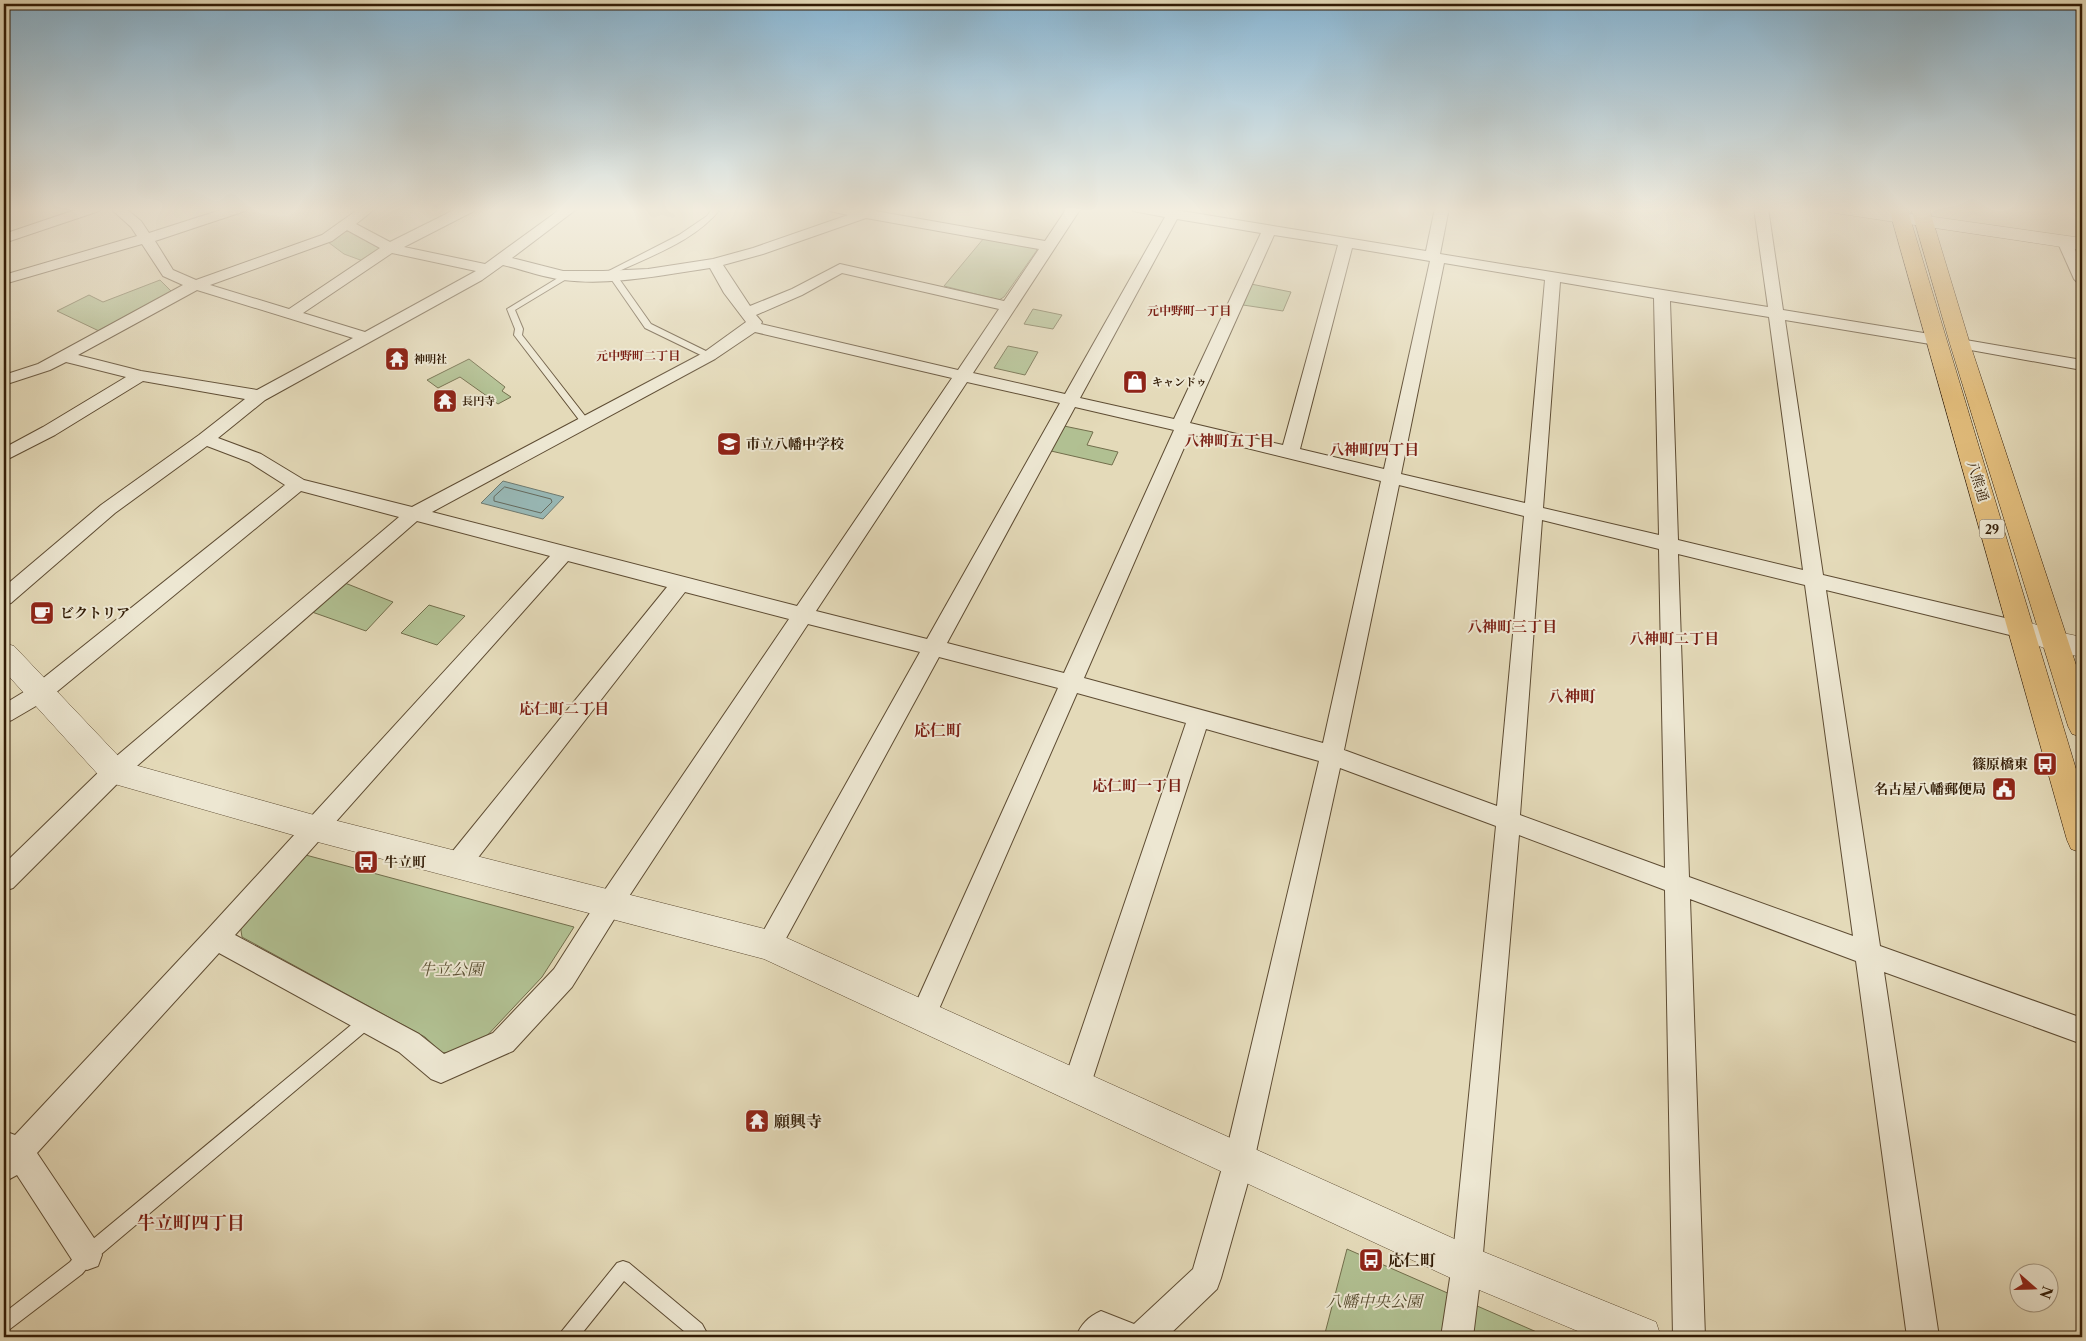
<svg xmlns="http://www.w3.org/2000/svg" width="2086" height="1341" font-family="'Libre Caslon Text','Noto Serif JP',serif">
<style>
.green{fill:#b1c092;stroke:#726e4c}
.water{fill:#98b9b7;stroke:#6f7a70}
.lines{fill:none;stroke-linecap:round;stroke-linejoin:round}
.shore{stroke:#656a5e;stroke-width:1}
.service-casing{stroke:#5e4c33;stroke-width:2}
.minor-casing{stroke:#5e4c33;stroke-width:2}
.tertiary-casing{stroke:#5e4c33;stroke-width:1}
.primary-casing{stroke:#321c06;stroke-width:1}
.service{fill:#ede7d2;fill-rule:evenodd}
.minor{fill:#ede7d2;fill-rule:evenodd}
.tertiary{fill:#ede7d2;fill-rule:evenodd}
.primary{fill:#e2bd7c;fill-rule:evenodd}
.labels{text-anchor:middle;dominant-baseline:central;stroke-width:4;stroke-linejoin:round;paint-order:stroke}
.far-poi-label{font-size:11px;font-weight:bold;fill:#321c06;stroke:#ede7d2;text-anchor:start}
.far-neighbourhood-label{font-size:12px;font-weight:bold;fill:#7a1f14;stroke:#ede7d2}
.shield{fill:#ede7d2;stroke:#6a5943;stroke-width:1}
.shield-label{font-size:12px;font-weight:bold;fill:#321c06}
.poi-label{font-size:14px;font-weight:bold;fill:#321c06;stroke:#ede7d2;text-anchor:start}
.street-label{font-size:14px;fill:#321c06;stroke:#ede7d2}
.neighbourhood-label{font-size:15px;font-weight:bold;fill:#7a1f14;stroke:#ede7d2}
.quarter-label{font-size:16px;font-weight:bold;fill:#7a1f14;stroke:#ede7d2}
.near-park-label{font-size:16px;font-style:italic;fill:#584d30;stroke:#ede7d2}
.near-poi-label{font-size:16px;font-weight:bold;fill:#321c06;stroke:#ede7d2;text-anchor:start}
.near-neighbourhood-label{font-size:18px;font-weight:bold;fill:#7a1f14;stroke:#ede7d2}
</style>
<rect width="100%" height="100%" fill="#e4dab9"/>
<filter id="stains"><feTurbulence type="fractalNoise" baseFrequency=".004" numOctaves="4"/><feColorMatrix values="0 0 0 0 .2 0 0 0 0 .09 0 0 0 0 .02 0 0 0 .5 -.17"/></filter>
<radialGradient id="worn" r=".72"><stop offset=".6" stop-color="#630" stop-opacity="0"/><stop offset="1" stop-color="#630" stop-opacity=".3"/></radialGradient>
<g class="green">
<path d="M350,231L379,248V250L363,261L344,254L328,242L343,232Z"/>
<path d="M984,238L1034,247L1037,250L1004,297L999,300L944,286Z"/>
<path d="M160,280L172,292L99,331L57,311L89,295L103,302Z"/>
<path d="M1251,284L1291,292L1283,311L1243,305Z"/>
<path d="M1033,309L1062,315L1053,329L1024,324Z"/>
<path d="M1008,346L1038,352L1025,375L994,368Z"/>
<path d="M469,359L505,387L502,391L511,397L498,404L460,377L438,388L427,380Z"/>
<path d="M1064,426L1093,432L1087,445L1118,452L1112,465L1051,451Z"/>
<path d="M345,583L393,602L366,631L312,612Z"/>
<path d="M429,605L465,616L437,645L401,633Z"/>
<path d="M302,854L574,927L542,977L483,1040L460,1051L442,1053L425,1037L242,937L240,924Z"/>
<path d="M1347,1249L1548,1337H1324Z"/>
</g>
<path class="water" d="M503,481L564,497L543,519L481,503Z"/>
<g class="lines">
<path class="shore" d="M505,487L551,499L552,502L541,513L494,501V497Z"/>
<defs>
<g id="service">
<path d="M713,208H721C696,241 650,256 615,273L651,324L712,354L713,356L709,359L645,328L609,276L603,278L599,276L679,235L707,216Z"/>
<path d="M566,273L573,275L515,310L523,329L522,335L589,421L591,423L586,426L583,425L514,335L515,329L507,309Z"/>
<path d="M367,1014L372,1016L374,1021L372,1026L93,1261L82,1274L10,1329L4,1331V1313L70,1262L81,1249L362,1016Z"/>
<path d="M623,1261L629,1263L702,1324L709,1337H691L624,1281L579,1337H560L562,1331L617,1263Z"/>
</g>
<g id="minor">
<path d="M81,208H101L99,211L4,243V234Z"/>
<path d="M110,208H125L141,221L149,233L227,208H247L245,211L155,241L173,270L196,280L322,235L360,208H376L356,224L390,242L458,208H476L474,211L404,247L485,264L562,208H578L512,258L563,271H603L648,269L713,259L753,248L848,215L830,211L828,208H877L875,211L1045,241L1067,208H1081L973,373L1065,394L1165,217L1133,211L1131,208H1163L1426,251L1435,208H1449L1440,254L1768,307L1754,208H1768L1783,310L1936,335L1942,337L1944,340L1942,343L1936,345L1785,320L1823,575L2022,622L2029,625L2032,630L2029,635L2022,638L1826,590L1880,946L2082,1018V1044L1884,972L1939,1337H1907L1856,961L1690,899L1705,1337H1673L1665,890L1519,835L1482,1265L1473,1337H1441L1452,1265L1496,826L1340,768L1254,1161L1221,1278L1217,1289L1167,1337H1076C1081,1324 1088,1317 1101,1311L1134,1324L1193,1269L1224,1161L1319,761L1206,729L1090,1087L1086,1097L1076,1101L1066,1097L1062,1087L1186,723L1077,693L932,1025L923,1029L914,1025L910,1016L1058,688L939,657L778,953L769,957L760,953L756,945L760,937L920,652L808,624L618,913L572,987L513,1051L441,1083L431,1079L399,1052L219,953L37,1153L98,1244L102,1255L98,1266L87,1270L76,1266L17,1175L4,1182V1131L15,1135L207,930L550,556L417,521L122,779L13,888L4,891V864L106,765L399,517L301,491L48,699L12,720L4,723V704L32,687L285,485L249,462L207,446L115,513L11,603L4,605V587L101,505L199,435L245,399L143,381L55,435L4,461V448L43,427L126,377L66,362L50,370L4,385V375L38,364L183,285L163,276L142,244L4,284V275L137,236L131,227ZM866,218L1039,249L1004,301L840,264L792,289L750,306L723,265L763,254ZM1177,219L1261,233L1174,419L1080,398ZM347,230L380,248L289,309L210,285L332,241ZM1274,235L1338,245L1283,445L1190,423ZM1352,248L1430,261L1384,469L1300,449ZM392,253L476,271L365,332L303,313ZM1444,263L1545,280L1525,503L1401,474ZM503,265C523,270 543,277 563,280C612,286 662,275 710,268L724,293L746,322L703,353L412,507L304,480L261,454L218,438L265,400L482,280ZM842,273L999,309L958,370L761,324L762,322L756,315L802,295ZM1560,282L1654,298L1659,535L1543,508ZM197,290L353,338L257,390L141,371L78,355ZM1670,301L1769,317L1803,570L1678,540ZM755,332L952,378L797,606L432,512L715,359ZM967,382L1060,403L927,639L816,611ZM1075,407L1174,430L1064,673L947,643ZM1190,434L1381,481L1323,743L1084,678ZM1399,485L1524,516L1497,806L1344,750ZM1542,520L1659,549L1665,868L1520,815ZM1678,554L1805,585L1853,936L1689,877ZM568,561L667,587L448,857L445,865L448,873L457,876L466,873L685,592L789,619L600,897L554,969L493,1033L444,1054L419,1034L235,935Z"/>
<path d="M2064,237L2069,238L2071,241L2082,264V283L2077,282L2074,279L2057,241L2059,238Z"/>
<path d="M1960,339L2082,360V370L1954,347L1952,344L1954,341Z"/>
</g>
<g id="tertiary">
<path d="M1826,208H1871L2082,238V250L1835,213L1829,212Z"/>
<path d="M2022,620L2058,632L2082,637V657L2056,652L2013,637L2009,630L2013,623Z"/>
<path d="M4,643L14,646L124,762L314,815L769,930L1479,1250L1656,1322L1661,1337H1592L1453,1279L764,959L314,841L104,781L4,671Z"/>
</g>
<g id="primary">
<path d="M1889,208H1907L2082,789V853L2071,849L2067,840Z"/>
<path d="M1911,208H1929L1970,344L2082,683V737L2072,734L2068,726L1950,344Z"/>
</g>
</defs>
<use href="#service" class="service-casing"/>
<use href="#minor" class="minor-casing"/>
<use href="#tertiary" class="tertiary-casing"/>
<use href="#primary" class="primary-casing"/>
<use href="#service" class="service"/>
<use href="#minor" class="minor"/>
<use href="#tertiary" class="tertiary"/>
<use href="#primary" class="primary"/>
</g>
<linearGradient id="sky" x2="0" y2="1"><stop stop-color="#88b6d4"/><stop offset="0.53" stop-color="#f3eee0"/><stop offset="1" stop-color="#f3eee0" stop-opacity="0"/></linearGradient>
<rect width="2086" height="396" fill="url(#sky)"/>
<defs>
<symbol id="temple-square" viewBox="-11 -11 22 22"><rect x="-9" y="-9" width="18" height="18" rx="4" fill="#8f2418" stroke="#ede7d2"/><path d="M0-6L5-2H3V0L6.5 2.5H4V6H1.5V3h-3V6H-4V2.5H-6.5L-3 0V-2H-5Z" fill="#fff"/></symbol>
<symbol id="shop-square" viewBox="-11 -11 22 22"><rect x="-9" y="-9" width="18" height="18" rx="4" fill="#8f2418" stroke="#ede7d2"/><path d="M-5-2.5h2.3a2.7 3.5 0 0 1 5.4 0H5L5.5 6h-11ZM-1.5-2.5h3a1.5 2.3 0 0 0-3 0Z" fill="#fff"/></symbol>
<symbol id="school-square" viewBox="-11 -11 22 22"><rect x="-9" y="-9" width="18" height="18" rx="4" fill="#8f2418" stroke="#ede7d2"/><path d="M0-5L7-2L0 1L-7-2ZM-4 1L0 2.5L4 1V4Q0 6-4 4Z" fill="#fff"/></symbol>
<symbol id="cafe-square" viewBox="-11 -11 22 22"><rect x="-9" y="-9" width="18" height="18" rx="4" fill="#8f2418" stroke="#ede7d2"/><path d="M-5.5-4.5H6V0H3Q3 3.5 0 3.5H-2.5Q-5.5 3.5-5.5 0ZM3-3.2v2h1.7v-2ZM-6 4.5H4V6H-6Z" fill="#fff"/></symbol>
<symbol id="bus-square" viewBox="-11 -11 22 22"><rect x="-9" y="-9" width="18" height="18" rx="4" fill="#8f2418" stroke="#ede7d2"/><path d="M-5-6H5V4H4V6H2V4H-2V6H-4V4H-5ZM-3.5-4V0h7V-4ZM-3.5 1.2v1.5H-2V1.2ZM2 1.2v1.5H3.5V1.2Z" fill="#fff"/></symbol>
<symbol id="civic-square" viewBox="-11 -11 22 22"><rect x="-9" y="-9" width="18" height="18" rx="4" fill="#8f2418" stroke="#ede7d2"/><path d="M-.6-6.5H3V-4.5H.6V-3L4-1V1h2V6H-6V1h2V-1L-.6-3ZM-1.2 2.5V6h2.4V2.5Z" fill="#fff"/></symbol>
</defs>
<g fill-rule="evenodd">
<use href="#temple-square" x="383" y="345" width="28" height="28"/>
<use href="#shop-square" x="1121" y="368" width="28" height="28"/>
<use href="#temple-square" x="431" y="387" width="28" height="28"/>
<use href="#school-square" x="715" y="430" width="28" height="28"/>
<use href="#cafe-square" x="28" y="599" width="28" height="28"/>
<use href="#bus-square" x="2031" y="750" width="28" height="28"/>
<use href="#civic-square" x="1990" y="775" width="28" height="28"/>
<use href="#bus-square" x="352" y="848" width="28" height="28"/>
<use href="#temple-square" x="743" y="1107" width="28" height="28"/>
<use href="#bus-square" x="1357" y="1246" width="28" height="28"/>
</g>
<g class="labels">
<g class="far-poi-label">
<text x="414" y="359">神明社</text>
<text x="1152" y="382">キャンドゥ</text>
<text x="462" y="401">長円寺</text>
</g>
<g class="far-neighbourhood-label">
<text x="1189" y="310">元中野町一丁目</text>
<text x="638" y="355">元中野町二丁目</text>
</g>
<rect class="shield" x="1979.5" y="519.5" width="25" height="19" rx="4"/>
<g class="shield-label">
<text x="1992" y="529">29</text>
</g>
<g class="poi-label">
<text x="746" y="444">市立八幡中学校</text>
<text x="60" y="613">ビクトリア</text>
<text x="2028" y="764" text-anchor="end">篠原橋東</text>
<text x="1986" y="789" text-anchor="end">名古屋八幡郵便局</text>
<text x="384" y="862">牛立町</text>
</g>
<g class="street-label">
<text transform="translate(1978 481) rotate(73)">八熊通</text>
</g>
<g class="neighbourhood-label">
<text x="1229" y="440">八神町五丁目</text>
<text x="1374" y="449">八神町四丁目</text>
<text x="1512" y="626">八神町三丁目</text>
<text x="1674" y="638">八神町二丁目</text>
<text x="564" y="708">応仁町二丁目</text>
<text x="1137" y="785">応仁町一丁目</text>
</g>
<g class="quarter-label">
<text x="1572" y="696">八神町</text>
<text x="938" y="730">応仁町</text>
</g>
<g class="near-park-label">
<text x="451" y="969">牛立公園</text>
<text x="1374" y="1301">八幡中央公園</text>
</g>
<g class="near-poi-label">
<text x="774" y="1121">願興寺</text>
<text x="1388" y="1260">応仁町</text>
</g>
<g class="near-neighbourhood-label">
<text x="191" y="1223">牛立町四丁目</text>
</g>
</g>
<rect width="2086" height="1341" fill="none" stroke="#e4dab9" stroke-width="20"/>
<rect x="5" y="5" width="2076" height="1331" fill="none" stroke="#321c06" stroke-width="2.5"/>
<rect x="10" y="10" width="2066" height="1321" fill="none" stroke="#321c06"/>
<g transform="translate(2034 1288) rotate(110)"><circle r="24" fill="#ede7d2" stroke="#a29680"/>
<path d="M0-4L9 19L0 12L-9 19Z" fill="#8f2418"/>
<text y="-8" font-size="14" font-weight="bold" text-anchor="middle" fill="#321c06">N</text>
</g>
<rect width="100%" height="100%" filter="url(#stains)"/>
<rect width="100%" height="100%" fill="url(#worn)"/>
</svg>
